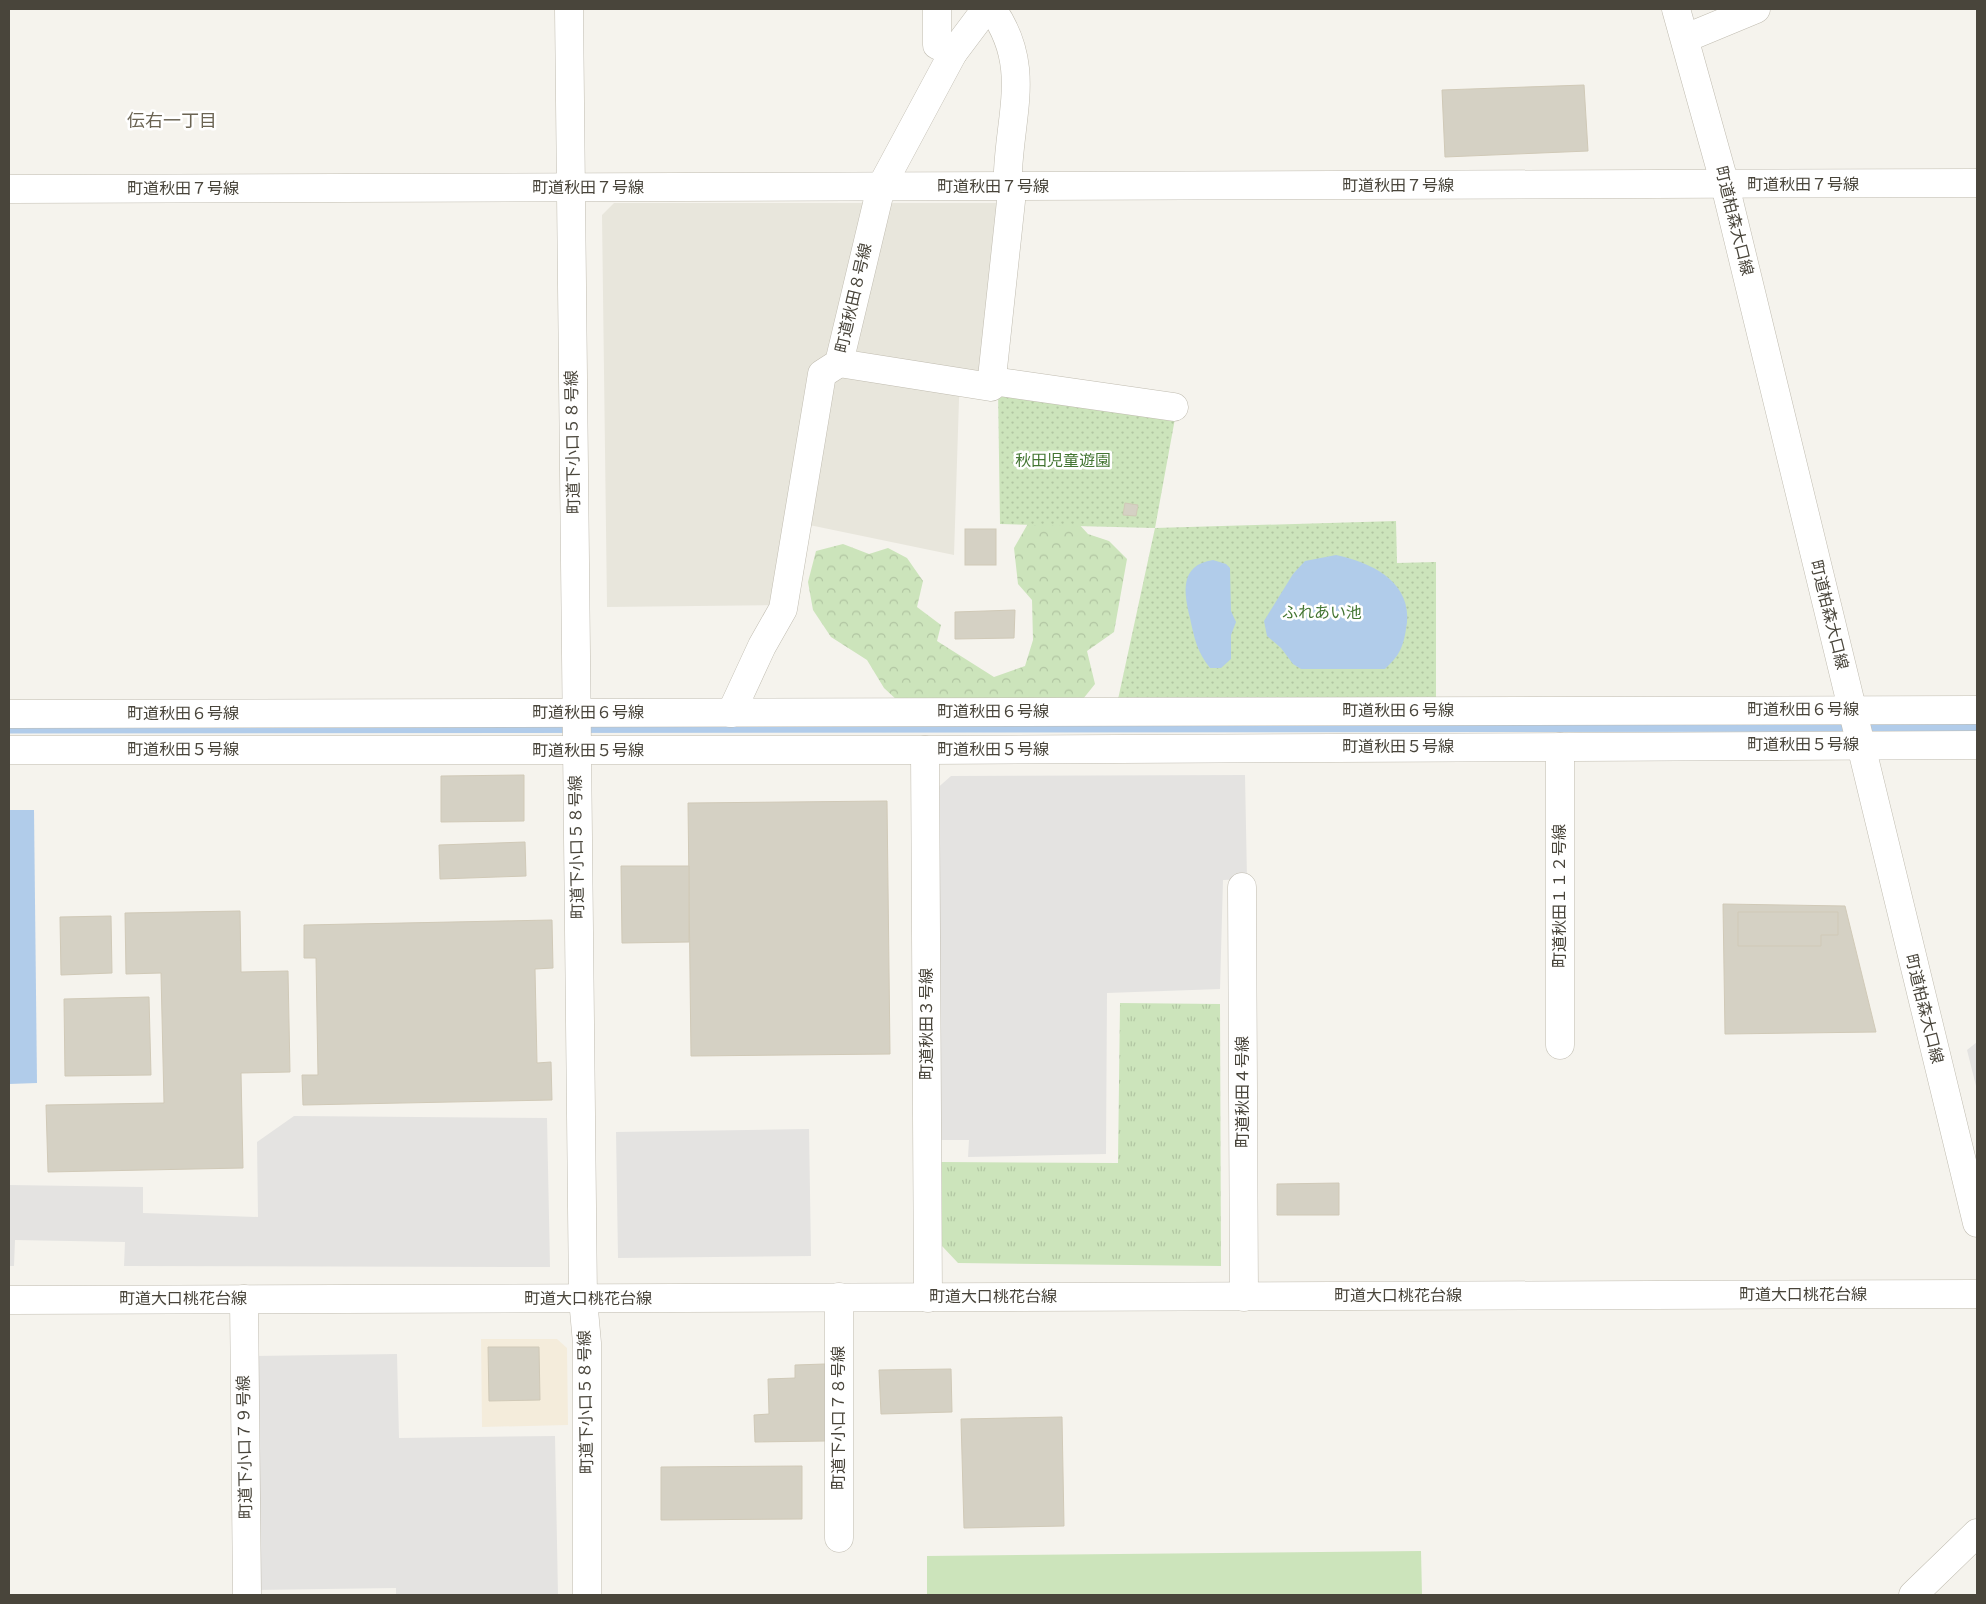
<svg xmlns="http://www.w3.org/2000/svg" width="1986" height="1604" font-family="'Source Sans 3','Noto Sans JP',sans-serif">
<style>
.residential{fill:#e8e6dc}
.commercial{fill:#f4ecdb}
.grass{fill:url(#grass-tufts)}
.forest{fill:url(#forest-crowns)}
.park{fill:url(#park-dots)}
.pitch{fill:#cce4bb}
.parking{fill:#e4e3e1}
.water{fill:#b1ccea}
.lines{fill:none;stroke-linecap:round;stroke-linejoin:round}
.stream{stroke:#b1ccea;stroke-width:11}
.building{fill:#d5d1c4;stroke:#d0c9b7}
.minor-casing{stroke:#c0bcb0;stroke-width:29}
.minor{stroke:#fff;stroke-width:28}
.labels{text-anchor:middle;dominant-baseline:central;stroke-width:5;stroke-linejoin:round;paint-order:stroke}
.street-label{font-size:16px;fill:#49453b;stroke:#fff}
.park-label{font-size:16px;fill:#447633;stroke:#fff}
.neighbourhood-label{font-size:18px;fill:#6b6453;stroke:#fff}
</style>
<defs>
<pattern id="grass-tufts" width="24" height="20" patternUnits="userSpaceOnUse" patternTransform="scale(1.25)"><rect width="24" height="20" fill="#cce4bb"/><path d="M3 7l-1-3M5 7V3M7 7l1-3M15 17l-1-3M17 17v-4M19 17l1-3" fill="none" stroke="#b1c5a2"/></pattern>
<pattern id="forest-crowns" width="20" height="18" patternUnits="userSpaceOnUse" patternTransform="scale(1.25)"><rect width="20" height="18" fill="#cce4bb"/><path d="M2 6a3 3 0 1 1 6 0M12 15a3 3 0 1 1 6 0" fill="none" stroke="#b1c5a2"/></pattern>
<pattern id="park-dots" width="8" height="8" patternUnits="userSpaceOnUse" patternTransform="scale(1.25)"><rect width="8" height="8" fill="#cce4bb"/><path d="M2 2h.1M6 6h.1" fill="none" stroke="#b1c5a2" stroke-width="1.8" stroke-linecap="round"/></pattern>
</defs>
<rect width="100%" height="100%" fill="#f5f3ed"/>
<path class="residential" d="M614,203H999L982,373L960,369L954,555L790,521L777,605L607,607L602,215Z"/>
<path class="commercial" d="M481,1339H557L567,1348L568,1425L482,1427Z"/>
<path class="grass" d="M1120,1003L1220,1004L1221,1266L958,1263L942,1246L940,1162L1118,1163Z"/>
<path class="forest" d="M1066,510L1088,534L1109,541L1127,559L1114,632L1087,651L1095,684L1075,709L1048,724L1012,728L962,727L912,714L884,688L867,660L831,637L813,610L808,582L816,551L843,544L869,554L888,548L907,558L923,581L917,607L941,625L937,641L994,677L1025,666L1033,640L1032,600L1018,584L1014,548L1034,513Z"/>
<path class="park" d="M998,388L1176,413L1155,528L1396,521L1397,563L1436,562V703L1117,704L1155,528L1000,524Z"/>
<path class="pitch" d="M1421,1551L1422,1595H927V1556Z"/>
<g class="parking">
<path d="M1245,775L1247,879L1223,880L1220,989L1107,993L1106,1154L968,1157L969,1140H941L934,791L951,776Z"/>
<path d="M1977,1042V1090L1967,1050Z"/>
<path d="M294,1116L547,1118L550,1267L124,1266L125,1242L15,1240L14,1266H9V1185L143,1187V1213L258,1217L257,1142Z"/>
<path d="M809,1129L811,1256L618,1258L616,1132Z"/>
<path d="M397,1354L399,1438L555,1436L558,1595H396V1588L254,1590L251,1356Z"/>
</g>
<g class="water">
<path d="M1336,555C1374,563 1415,584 1406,629C1403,648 1399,656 1385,669H1301L1293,664L1281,648L1267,636L1264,621L1293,574L1305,561Z"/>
<path d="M1213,560L1226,564L1230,568L1231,611L1236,622L1231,635V659L1221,668H1210C1197,652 1194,637 1190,618C1184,593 1179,565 1213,560Z"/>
<path d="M9,810H34L37,1083L9,1084Z"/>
</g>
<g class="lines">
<path class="stream" d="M9,728L1977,726"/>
</g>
<g class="building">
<path d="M1584,85L1588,151L1445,157L1442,90Z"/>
<path d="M1125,503L1138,505L1136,516L1123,515Z"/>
<rect x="965" y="529" width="31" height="36"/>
<path d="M1015,610L1014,638L955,639V612Z"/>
<path d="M524,775V821L441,822V776Z"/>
<path d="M887,801L890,1054L691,1056L688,803Z"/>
<path d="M525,842L526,876L440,879L439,845Z"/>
<path d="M621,866H689V942L622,943Z"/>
<path d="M1723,904L1845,906L1876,1032L1725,1034Z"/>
<path d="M240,911L241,972L288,971L290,1072L241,1073L243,1168L48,1172L46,1105L164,1103L161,973L126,974L125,913Z"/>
<path d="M1738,912H1838V935H1821V946H1738Z"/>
<path d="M111,916L112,973L61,975L60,917Z"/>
<path d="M552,920L553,968L535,969L537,1063L551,1062L552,1100L303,1105L302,1075H318L316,958H304V925Z"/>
<path d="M149,997L151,1075L65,1076L64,999Z"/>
<path d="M1339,1183V1215H1277V1184Z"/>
<path d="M488,1347H539L540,1400L489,1401Z"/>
<path d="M825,1364L826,1441L755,1442L754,1415L769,1414L768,1379L795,1378V1365Z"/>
<path d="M951,1369L952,1412L881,1414L879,1370Z"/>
<path d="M1062,1417L1064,1526L964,1528L961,1419Z"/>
<path d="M802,1466V1519L661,1520V1467Z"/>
</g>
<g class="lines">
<defs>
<g id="minor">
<path d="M569,9L583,1299L587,1343V1595"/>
<path d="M937,9V45L953,53"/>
<path d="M1676,9L1725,185L1977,1223"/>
<path d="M1686,38L1756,9"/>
<path d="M9,189L1977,183"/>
<path d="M839,363L991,387L1011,201C1010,191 1008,181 1008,171C1011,110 1031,64 992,9"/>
<path d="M992,381L1174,407"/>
<path d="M731,713L762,646L783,609L822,374L839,363L881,187L953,53L986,9"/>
<path d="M9,714L1977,710"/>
<path d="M9,750H925L1977,745"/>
<path d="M925,750L928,1298"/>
<path d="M1242,887L1244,1297"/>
<path d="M1560,1045V747"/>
<path d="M244,1299L247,1595"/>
<path d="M9,1300L1977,1294"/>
<path d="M839,1538V1297"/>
<path d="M1913,1595L1977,1533"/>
</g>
</defs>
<use href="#minor" class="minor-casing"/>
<use href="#minor" class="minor"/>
</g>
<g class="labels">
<g class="street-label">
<text x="1803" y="185">町道秋田７号線</text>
<text x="1398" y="186">町道秋田７号線</text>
<text x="993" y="187">町道秋田７号線</text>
<text x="588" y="188">町道秋田７号線</text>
<text x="183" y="189">町道秋田７号線</text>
<text transform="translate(1734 221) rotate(76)">町道柏森大口線</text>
<text transform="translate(854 298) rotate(-77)">町道秋田８号線</text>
<text transform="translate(573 442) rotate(-91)">町道下小口５８号線</text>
<text transform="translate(1829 615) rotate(76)">町道柏森大口線</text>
<text x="1803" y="710">町道秋田６号線</text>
<text x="1398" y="711">町道秋田６号線</text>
<text x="993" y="712">町道秋田６号線</text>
<text x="588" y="713">町道秋田６号線</text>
<text x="183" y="714">町道秋田６号線</text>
<text x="1803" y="745">町道秋田５号線</text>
<text x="1398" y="747">町道秋田５号線</text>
<text x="183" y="750">町道秋田５号線</text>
<text x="993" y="750">町道秋田５号線</text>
<text x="588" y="751">町道秋田５号線</text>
<text transform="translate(577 847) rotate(-91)">町道下小口５８号線</text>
<text transform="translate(1560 896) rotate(-90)">町道秋田１１２号線</text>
<text transform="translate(1924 1009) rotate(76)">町道柏森大口線</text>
<text transform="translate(927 1024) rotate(-90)">町道秋田３号線</text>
<text transform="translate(1243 1092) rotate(-90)">町道秋田４号線</text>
<text x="1803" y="1295">町道大口桃花台線</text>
<text x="1398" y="1296">町道大口桃花台線</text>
<text x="993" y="1297">町道大口桃花台線</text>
<text x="183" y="1299">町道大口桃花台線</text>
<text x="588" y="1299">町道大口桃花台線</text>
<text transform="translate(586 1402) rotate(-91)">町道下小口５８号線</text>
<text transform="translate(839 1418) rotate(-90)">町道下小口７８号線</text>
<text transform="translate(245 1447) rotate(-91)">町道下小口７９号線</text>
</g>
<g class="park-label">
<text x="1063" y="461">秋田児童遊園</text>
<text x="1322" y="613">ふれあい池</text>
</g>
<g class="neighbourhood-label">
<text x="172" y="121">伝右一丁目</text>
</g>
</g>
<rect width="1986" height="1604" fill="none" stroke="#49453b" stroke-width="20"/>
</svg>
